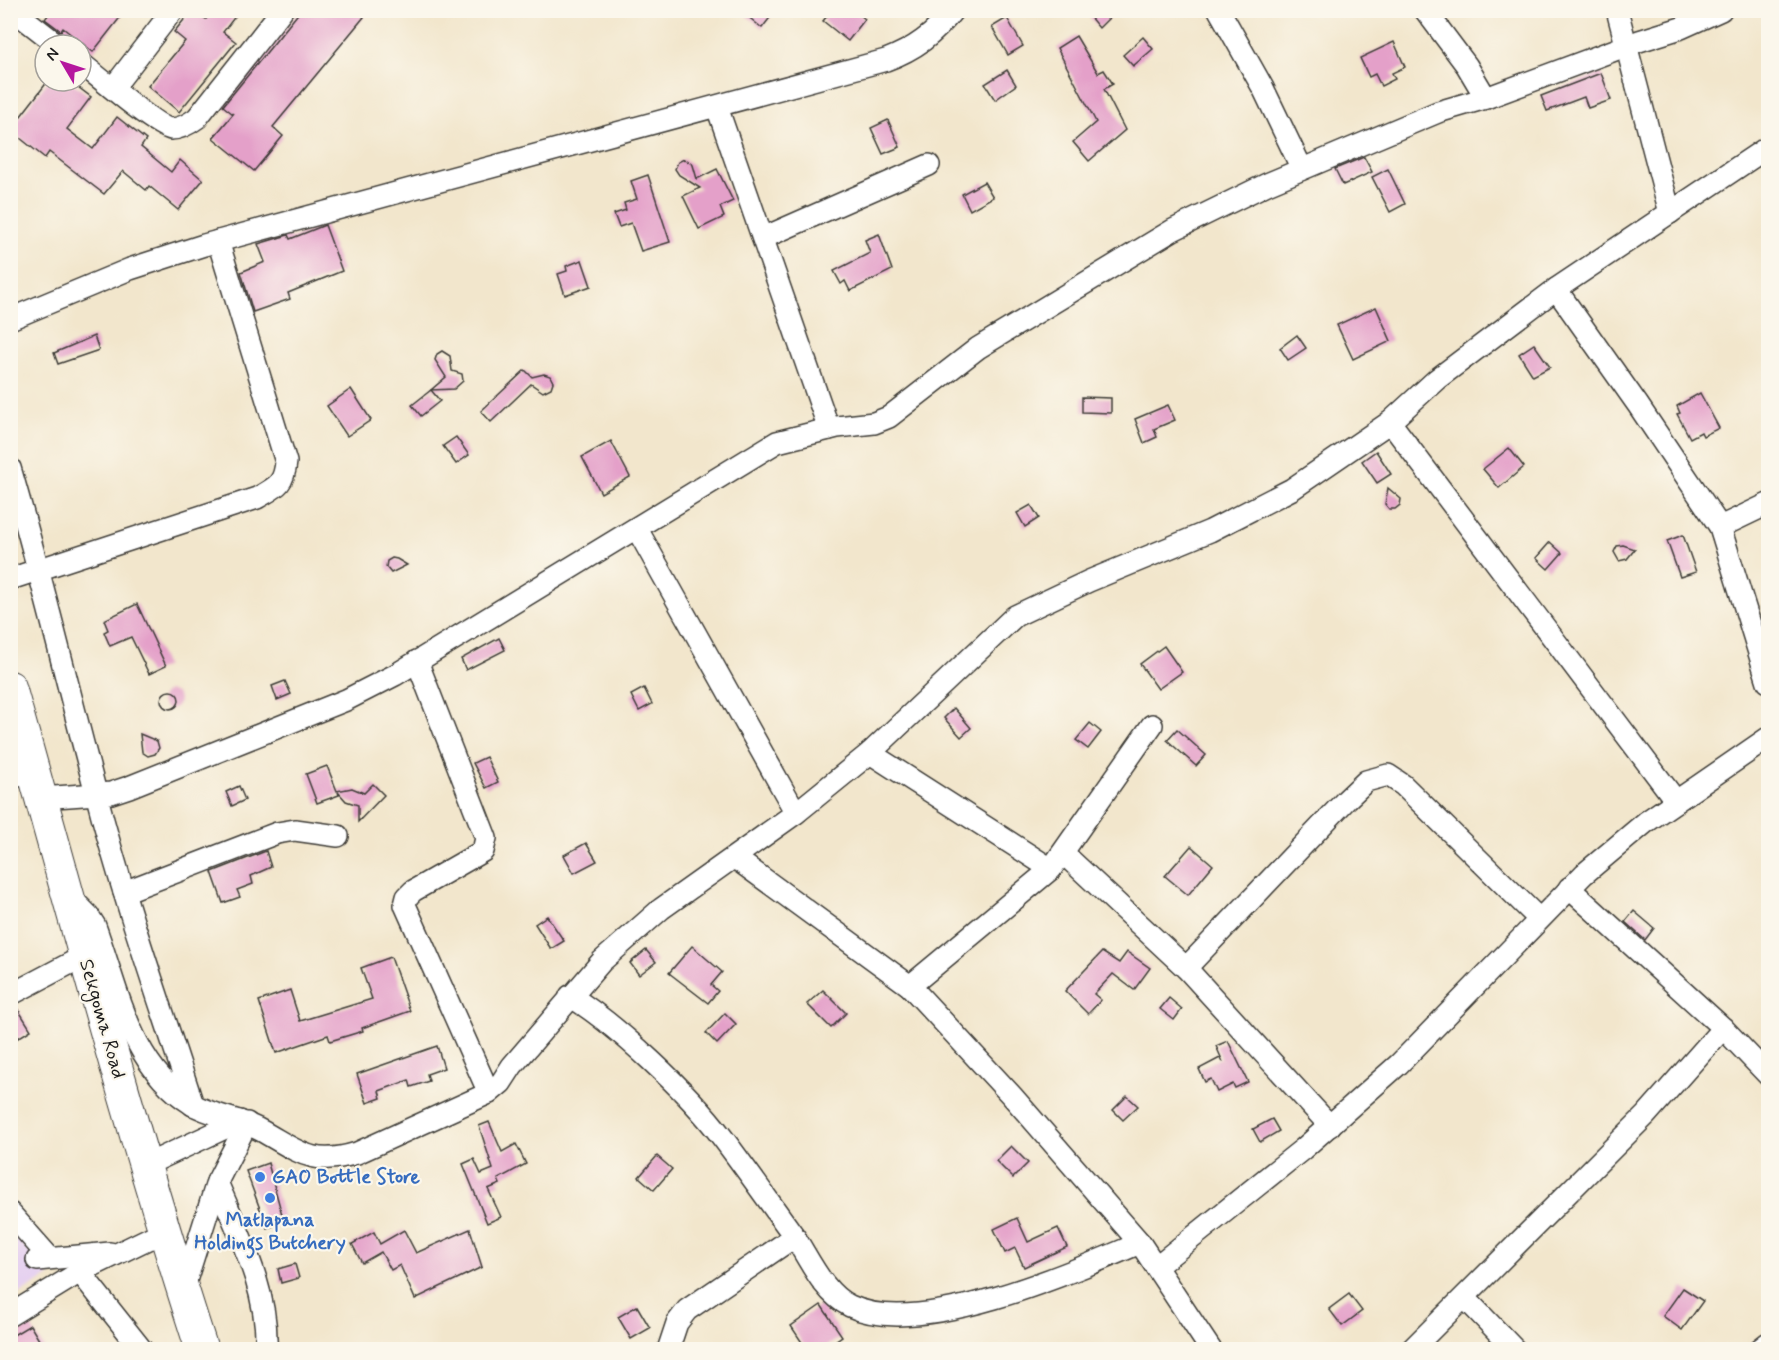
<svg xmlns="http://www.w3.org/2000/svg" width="1779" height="1360" font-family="Mynerve,sans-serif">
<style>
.built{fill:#e6d2f0}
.building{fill:#e4a0c9}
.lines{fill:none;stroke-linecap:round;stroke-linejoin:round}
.minor-casing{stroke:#3c3a36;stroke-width:24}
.highway-casing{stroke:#3c3a36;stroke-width:34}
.minor{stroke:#fff;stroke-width:21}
.highway{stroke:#fff;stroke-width:32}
.shop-dot{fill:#3f7fe0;stroke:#fbf7ec;stroke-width:2}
.labels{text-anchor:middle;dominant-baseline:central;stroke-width:4.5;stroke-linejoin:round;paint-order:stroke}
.street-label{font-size:20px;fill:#1c1c1c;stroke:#fbf7ec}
.shop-label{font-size:20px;font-weight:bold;fill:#366cbe;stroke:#fbf7ec;text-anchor:start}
</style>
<rect width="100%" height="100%" fill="#fbf7ec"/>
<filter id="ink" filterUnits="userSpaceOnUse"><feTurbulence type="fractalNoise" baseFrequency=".0167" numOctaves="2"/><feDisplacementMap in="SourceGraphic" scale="12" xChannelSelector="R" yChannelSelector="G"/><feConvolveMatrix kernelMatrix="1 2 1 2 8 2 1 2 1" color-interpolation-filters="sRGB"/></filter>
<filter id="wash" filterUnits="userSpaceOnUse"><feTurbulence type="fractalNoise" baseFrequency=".008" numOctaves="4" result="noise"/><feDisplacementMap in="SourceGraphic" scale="24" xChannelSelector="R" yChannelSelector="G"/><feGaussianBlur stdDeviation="1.35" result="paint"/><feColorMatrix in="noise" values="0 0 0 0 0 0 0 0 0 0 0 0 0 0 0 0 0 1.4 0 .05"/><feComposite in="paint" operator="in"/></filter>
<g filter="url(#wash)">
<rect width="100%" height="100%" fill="#f2e6cc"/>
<path class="built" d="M10,1230L50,1275L11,1299H10Z"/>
<g id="blocks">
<g class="building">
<path d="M52,10H126L93,52L63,28L61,31L45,19Z"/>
<path d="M192,10L206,19L213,10H240L223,32L236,42L179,112L148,86L185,41L174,32Z"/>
<path d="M301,10H357L364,17L273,127L283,136L254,171L213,138L233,114L223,106Z"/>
<path d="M740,10H776L762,28Z"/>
<path d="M832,10H854L865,19L848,41L823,21Z"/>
<path d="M1084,10H1117L1099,28Z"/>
<path d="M1007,18L1023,46L1008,55L992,27Z"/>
<path d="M1076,36L1098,73L1104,70L1113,84L1104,89L1125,130L1089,161L1073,142L1096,122L1057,48Z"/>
<path d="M1143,37L1153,49L1133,66L1123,55Z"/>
<path d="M1394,42L1405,67L1392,73L1395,79L1381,86L1375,74L1369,77L1360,58Z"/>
<path d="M1007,70L1016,85L995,100L985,84Z"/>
<path d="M1601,73L1611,100L1588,108L1584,97L1547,111L1541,96Z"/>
<path d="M48,81H70L91,97L67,129L93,149L117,117L146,140L141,147L171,172L180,160L203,180L178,210L149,186L146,190L123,171L104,194L49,152L45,158L10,130Z"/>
<path d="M888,120L900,147L883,154L871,128Z"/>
<path d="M1364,157L1372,172L1343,185L1335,169Z"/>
<path d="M684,159L693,165L697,179L717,169L733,201L720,207L724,217L699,229L683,196L700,188L679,175L675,169L678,162Z"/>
<path d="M1388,169L1405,204L1390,212L1372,177Z"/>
<path d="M648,175L670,242L641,251L631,223L619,227L614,214L626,210L624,203L637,199L631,181Z"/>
<path d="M984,182L993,197L970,210L962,194Z"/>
<path d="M325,225L342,271L288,293L290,299L253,312L241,272L265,262L258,244L288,235L290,239Z"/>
<path d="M879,234L892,270L850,291L845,281L841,284L834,271L870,253L865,240Z"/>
<path d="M582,260L591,286L565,295L558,274L567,271L566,266Z"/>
<path d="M1376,307L1391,341L1353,359L1337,325Z"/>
<path d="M1297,335L1306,348L1288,360L1280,348Z"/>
<path d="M94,336L99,350L58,364L54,353Z"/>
<path d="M1534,344L1550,367L1533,376L1519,354Z"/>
<path d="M442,351L450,356L452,371L462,374L463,381L454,389L431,390L446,377L435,360L437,354Z"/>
<path d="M525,370L532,377L544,374L550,376L553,382L551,388L543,392L531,384L491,422L481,411Z"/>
<path d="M351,389L371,420L347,436L327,406Z"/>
<path d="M431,390L440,401L421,416L412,405Z"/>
<path d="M1700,393L1719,428L1703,436L1701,432L1690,438L1677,414L1680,413L1677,406Z"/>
<path d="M1082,397L1111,398V413L1082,412Z"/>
<path d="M1168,405L1175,420L1154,429L1157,437L1144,443L1135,419Z"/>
<path d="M456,437L469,455L456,464L443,446Z"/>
<path d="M611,441L630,477L601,493L582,457Z"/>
<path d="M1509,448L1524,467L1499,488L1483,469Z"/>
<path d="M1376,451L1391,474L1377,483L1362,461Z"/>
<path d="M1388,488L1401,499L1400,505L1395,509H1389L1385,504Z"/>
<path d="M1031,505L1039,518L1025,527L1017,513Z"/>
<path d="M1683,535L1696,572L1680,577L1667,541Z"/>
<path d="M1550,542L1562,553L1548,569L1536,558Z"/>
<path d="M1623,545L1635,549L1627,559L1619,561L1614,552L1617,546Z"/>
<path d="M392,558L397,559L407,565L391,573L386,567L387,561Z"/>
<path d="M137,604L166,666L149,674L131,637L110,646L104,632L108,630L104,620Z"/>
<path d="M499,638L505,650L466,670L461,659Z"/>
<path d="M1164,646L1182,672L1158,689L1140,664Z"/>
<path d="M285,681L291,694L277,700L272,686Z"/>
<path d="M644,688L652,704L639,711L631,695Z"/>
<circle cx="170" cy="700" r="9"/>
<path d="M954,708L971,728L961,737L944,718Z"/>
<path d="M1090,723L1101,732L1088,749L1076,740Z"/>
<path d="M1177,729L1206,755L1196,766L1167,740Z"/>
<path d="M140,734L157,741L159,748L155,754L148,756L142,752Z"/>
<path d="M486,757L498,782L486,788L473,763Z"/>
<path d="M327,766L337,791L352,788L364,793L373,784L384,795L358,822V805L346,801L338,792L339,795L317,803L306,774Z"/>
<path d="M239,786L245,800L232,806L226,792Z"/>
<path d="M586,843L597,861L574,873L564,855Z"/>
<path d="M1191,846L1213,865L1188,895L1165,876Z"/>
<path d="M266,851L271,867L251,876L253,884L237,890L240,897L223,903L212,872Z"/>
<path d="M1634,911L1654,928L1645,940L1625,922Z"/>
<path d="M547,916L564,941L551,949L535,924Z"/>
<path d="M692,946L722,972L711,985L718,991L708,1003L669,973Z"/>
<path d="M646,950L656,962L639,975L630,963Z"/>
<path d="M1102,952L1119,963L1127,952L1150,968L1134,990L1113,974L1094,994L1101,1000L1088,1014L1065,991Z"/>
<path d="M391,957L410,1011L362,1028L363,1031L330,1041L328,1035L276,1053L259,1001L290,990L300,1021L372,999L361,968Z"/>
<path d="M823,990L846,1013L831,1028L807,1004Z"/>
<path d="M1169,998L1182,1009L1174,1020L1160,1009Z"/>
<path d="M16,1006L31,1030L10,1043V1008Z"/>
<path d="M725,1013L736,1024L717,1044L706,1033Z"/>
<path d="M1228,1041L1248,1082L1235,1088L1233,1084L1217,1092L1211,1079L1205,1082L1199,1069L1220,1058L1223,1062L1216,1046Z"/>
<path d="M437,1046L444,1068L427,1074L429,1081L411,1087L409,1080L379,1091L381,1098L367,1103L357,1074Z"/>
<path d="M1127,1096L1138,1106L1123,1120L1113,1110Z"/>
<path d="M1272,1119L1279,1131L1260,1142L1253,1129Z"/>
<path d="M489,1122L502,1152L516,1144L526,1164L498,1179L500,1184L488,1189L501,1217L487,1223L463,1164L474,1159L481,1174L493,1169L479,1126Z"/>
<path d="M1011,1146L1028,1163L1013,1178L996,1161Z"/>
<path d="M657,1156L672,1169L654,1190L639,1177Z"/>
<path d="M268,1163L284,1222L267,1228L246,1171Z"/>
<path d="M1017,1218L1028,1242L1058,1228L1067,1247L1024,1267L1015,1248L1005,1253L994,1229Z"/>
<path d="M470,1229L482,1267L415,1299L400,1265L391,1270L381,1252L362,1263L352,1244L374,1232L380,1244L404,1230L416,1253Z"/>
<path d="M295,1264L299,1278L281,1283L278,1269Z"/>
<path d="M1683,1288L1703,1301L1682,1330L1663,1316Z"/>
<path d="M1349,1294L1362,1311L1342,1326L1329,1309Z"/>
<path d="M821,1305L842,1336L822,1350H807L791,1326Z"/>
<path d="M637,1306L650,1328L631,1339L618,1317Z"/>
<path d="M30,1325L45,1350H10V1337Z"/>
</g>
</g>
</g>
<g filter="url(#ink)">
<use href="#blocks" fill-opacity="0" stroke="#3c3a36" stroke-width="1.5"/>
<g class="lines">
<defs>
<g id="minor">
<path d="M13,10L58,45"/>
<path d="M1219,10L1263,88L1302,169"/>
<path d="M1425,10L1467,66L1486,98"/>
<path d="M1617,10L1670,213"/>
<path d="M81,63C96,75 158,128 171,129C181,129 189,124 197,118L282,10"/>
<path d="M113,88L173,10"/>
<path d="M717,107L829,429"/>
<path d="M763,238L929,165"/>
<path d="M1556,289L1638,405L1720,527L1768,682"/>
<path d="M10,319L130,269L204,245L886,60C915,49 934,35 953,10"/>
<path d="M1390,422L1676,801"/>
<path d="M10,468C42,576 67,685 96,793C123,899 160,1002 193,1105"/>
<path d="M1720,527L1768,504"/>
<path d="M637,529L796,813"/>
<path d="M10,579L257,498C276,487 284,485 286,462L218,241"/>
<path d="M417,661L486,838L483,851L413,891L407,897L405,905L489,1093"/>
<path d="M870,753L1051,869"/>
<path d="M10,779L33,769"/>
<path d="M41,798L111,793L129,787L346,700L395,675L777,442L837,427L874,423L889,417L978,348L1173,230L1267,184L1438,112L1486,98L1639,41L1681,28L1721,10"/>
<path d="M1063,853L1186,968L1346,800L1366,781L1388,775L1403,785L1538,918"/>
<path d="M735,858L910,986L1012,1096L1140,1243L1211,1350"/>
<path d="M1569,888L1723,1028L1768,1075"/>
<path d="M124,892L277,833L295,830L338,836"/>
<path d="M73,900L88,915L95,926C118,989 130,1066 192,1104C212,1116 239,1118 260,1130C298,1151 312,1167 357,1153L489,1093L501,1083L512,1066L602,961L661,909L796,813L870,753L1015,616L1089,581L1210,531L1292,489L1390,422L1437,379L1556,289L1768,147"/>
<path d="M1186,968L1330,1126"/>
<path d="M910,986L1051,869L1152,725"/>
<path d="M10,995L84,956"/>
<path d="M570,996C617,1025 689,1093 722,1137C747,1170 770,1203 794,1236C809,1259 824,1294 850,1306C919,1339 1073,1272 1140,1243"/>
<path d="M146,1165L240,1121"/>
<path d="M217,1182C239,1235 269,1291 266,1350"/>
<path d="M10,1213L49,1257"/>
<path d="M37,1260L110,1253"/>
<path d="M1157,1266L1303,1149L1399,1064L1584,874L1646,822L1768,738"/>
<path d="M80,1272L142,1350"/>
<path d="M183,1290L217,1182L247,1123"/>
<path d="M1465,1298L1515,1350"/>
<path d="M10,1315L80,1272L164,1231"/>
<path d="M668,1350L677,1323L687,1310L794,1237"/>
<path d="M1411,1350L1646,1115L1723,1028"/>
<path d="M1759,1350L1768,1343"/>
</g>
<path id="highway" d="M10,687C72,908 131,1131 202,1350"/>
</defs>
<use href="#minor" class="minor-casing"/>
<use href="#highway" class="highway-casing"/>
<use href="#minor" class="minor"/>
<use href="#highway" class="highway"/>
</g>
</g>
<g class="shop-dot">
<circle cx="260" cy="1177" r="6"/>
<circle cx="270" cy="1198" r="6"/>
</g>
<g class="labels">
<g class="street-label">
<text transform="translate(102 1019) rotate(74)">Sekgoma Road</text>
</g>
<g class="shop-label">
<text x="272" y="1177">GAO Bottle Store</text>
<text x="270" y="1220" text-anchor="middle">Matlapana<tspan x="270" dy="23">Holdings Butchery</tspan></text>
</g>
</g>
<rect width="1779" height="1360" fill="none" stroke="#fbf7ec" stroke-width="36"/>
<g transform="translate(63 63) rotate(309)"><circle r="28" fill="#fbf7ec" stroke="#a29f99" stroke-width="1.5"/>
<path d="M0-4.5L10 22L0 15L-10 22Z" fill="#b5179e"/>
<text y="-9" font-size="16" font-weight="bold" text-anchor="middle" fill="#1c1c1c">N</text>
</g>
</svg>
